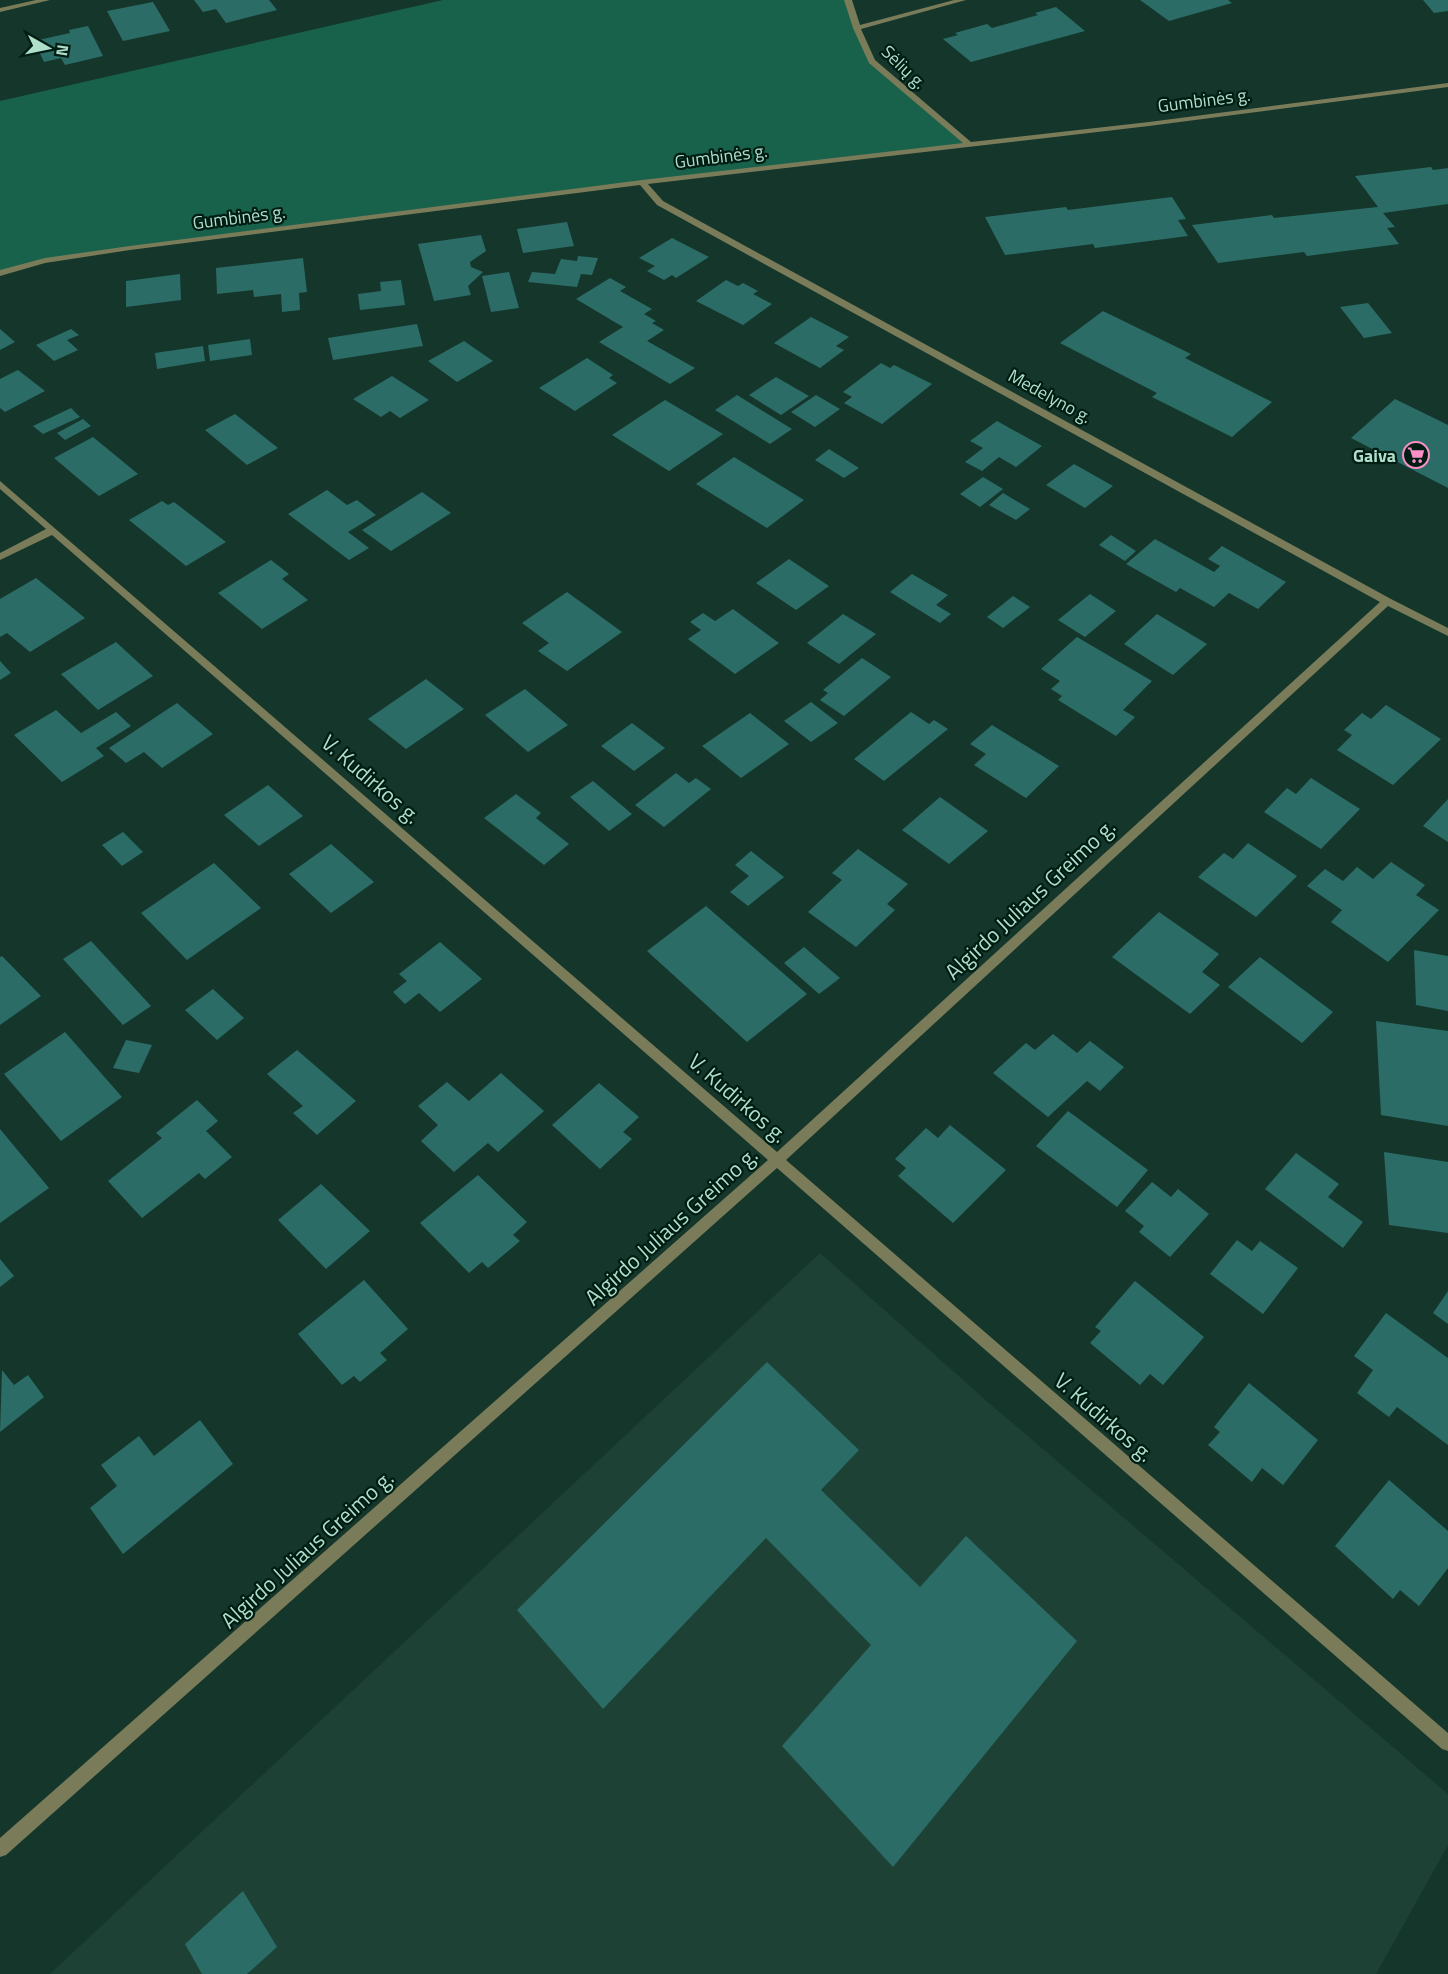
<svg xmlns="http://www.w3.org/2000/svg" width="1448" height="1974" font-family="'Titillium Web',sans-serif">
<style>
.built{fill:#1d4235}
.green{fill:#18624c}
.building{fill:#2c6c67}
.lines{fill:none;stroke-linecap:round;stroke-linejoin:round}
.street{fill:#7a7b59;fill-rule:evenodd}
.labels{text-anchor:middle;dominant-baseline:central;stroke-width:4.5;stroke-linejoin:round;paint-order:stroke}
.far-street-label{font-size:18px;fill:#afdecb;stroke:#001d13}
.far-poi-label{font-size:18px;font-weight:bold;fill:#afdecb;stroke:#001d13;text-anchor:end}
.street-label{font-size:22px;fill:#afdecb;stroke:#001d13}
</style>
<rect width="100%" height="100%" fill="#15362b"/>
<path class="built" d="M820,1253L989,1403L1448,1794V1845L1376,1974H50Z"/>
<path class="green" d="M443,0H848L872,61L970,145L642,182L130,248L45,261L0,273V101Z"/>
<g class="building">
<path d="M194,0H269L277,10L226,23L216,9L203,12Z"/>
<path d="M1140,0H1228L1232,3L1169,21Z"/>
<path d="M1423,0H1448V11L1434,13Z"/>
<path d="M153,2L170,31L123,41L107,11Z"/>
<path d="M1056,7L1085,31L971,62L943,39L958,35L955,33L987,24L992,28L1038,15L1035,13Z"/>
<path d="M88,26L103,56L65,65L61,58L44,62L34,41L70,33L69,30Z"/>
<path d="M1431,167L1433,170L1448,168V204L1383,213L1395,227L1387,228L1399,244L1307,256L1304,252L1218,263L1192,225L1272,215L1274,218L1378,207L1355,176Z"/>
<path d="M1172,197L1186,219L1178,220L1188,236L1095,248L1093,244L1005,255L985,217L1066,207L1068,210Z"/>
<path d="M567,222L574,246L523,253L517,229Z"/>
<path d="M481,235L486,251L470,262L471,267L483,272L468,286L471,295L434,301L418,244Z"/>
<path d="M672,238L709,257L676,278L672,275L664,280L647,271L655,266L639,258Z"/>
<path d="M578,256L598,258L592,275L581,274L577,287L528,282L532,272L555,274L561,259L577,261Z"/>
<path d="M303,258L307,292L299,293L300,310L282,312L281,294L254,297L253,290L217,294L216,268Z"/>
<path d="M509,272L519,308L491,312L482,276Z"/>
<path d="M180,274L181,300L126,307V281Z"/>
<path d="M610,278L626,287L620,291L652,309L644,314L656,321L652,323L664,330L647,341L695,368L670,384L599,342L623,327L576,299Z"/>
<path d="M401,280L405,305L360,310L358,294L381,291L380,282Z"/>
<path d="M726,280L738,286L743,283L758,291L753,294L772,304L743,325L696,301Z"/>
<path d="M1368,303L1392,333L1364,338L1340,307Z"/>
<path d="M1103,311L1191,354L1185,358L1272,402L1232,437L1152,397L1157,393L1060,343Z"/>
<path d="M811,317L849,337L836,346L844,350L820,368L774,343Z"/>
<path d="M417,324L423,346L333,360L328,338Z"/>
<path d="M0,329L15,342L0,350Z"/>
<path d="M71,329L79,335L67,340L78,350L54,361L36,345Z"/>
<path d="M250,339L252,355L210,361L208,345Z"/>
<path d="M464,341L493,361L457,382L428,361Z"/>
<path d="M203,346L205,361L157,369L155,353Z"/>
<path d="M587,358L613,375L609,378L617,383L575,411L539,388Z"/>
<path d="M881,363L890,368L894,365L932,384L882,424L844,403L852,397L843,392Z"/>
<path d="M18,370L45,391L5,412L0,408V379Z"/>
<path d="M392,376L429,400L400,418L390,411L381,417L353,399Z"/>
<path d="M776,377L809,396L781,415L749,395Z"/>
<path d="M737,395L792,429L770,444L715,410Z"/>
<path d="M816,395L840,409L815,427L791,412Z"/>
<path d="M1395,399L1448,425V488L1351,438Z"/>
<path d="M665,400L723,434L669,471L612,435Z"/>
<path d="M71,408L80,417L43,434L33,426Z"/>
<path d="M235,414L278,448L247,465L205,430Z"/>
<path d="M83,419L91,426L65,440L57,433Z"/>
<path d="M997,421L1042,446L1016,467L999,457L982,471L965,462L983,448L970,441Z"/>
<path d="M93,437L138,474L99,496L54,458Z"/>
<path d="M829,449L859,468L844,478L815,460Z"/>
<path d="M734,457L804,500L767,528L696,484Z"/>
<path d="M1074,464L1113,486L1085,508L1046,485Z"/>
<path d="M983,477L1003,489L980,507L960,494Z"/>
<path d="M327,490L347,505L357,500L376,515L348,532L369,548L349,560L288,514Z"/>
<path d="M422,492L451,513L391,551L362,530Z"/>
<path d="M1003,493L1030,509L1016,520L989,505Z"/>
<path d="M162,501L168,505L174,502L226,542L186,566L129,520Z"/>
<path d="M1111,535L1136,551L1125,561L1099,545Z"/>
<path d="M1155,539L1214,572L1220,566L1208,559L1222,546L1286,582L1258,609L1229,593L1214,607L1180,588L1176,592L1126,564Z"/>
<path d="M789,559L829,586L796,610L756,583Z"/>
<path d="M271,560L289,574L282,579L308,600L262,629L218,593Z"/>
<path d="M912,574L948,595L936,605L951,614L940,623L890,592Z"/>
<path d="M36,578L85,618L30,652L7,633L0,637V599Z"/>
<path d="M567,592L622,632L567,671L538,651L549,643L522,623Z"/>
<path d="M1090,594L1116,611L1085,637L1058,620Z"/>
<path d="M1013,596L1030,607L1003,628L987,617Z"/>
<path d="M733,609L779,643L735,674L688,639L701,630L690,622L703,613L715,621Z"/>
<path d="M843,614L876,634L839,664L807,643Z"/>
<path d="M1157,614L1207,644L1173,675L1124,644Z"/>
<path d="M1077,637L1152,681L1123,710L1135,717L1116,736L1058,700L1062,696L1051,689L1060,681L1041,669Z"/>
<path d="M116,642L153,676L98,710L61,674Z"/>
<path d="M862,658L891,677L844,716L820,700L828,693L823,690Z"/>
<path d="M0,661L11,673L0,680Z"/>
<path d="M426,679L464,709L406,749L368,719Z"/>
<path d="M525,689L568,725L528,752L485,715Z"/>
<path d="M811,702L838,723L811,742L784,721Z"/>
<path d="M177,703L213,734L162,768L144,752L126,763L109,748Z"/>
<path d="M1386,705L1441,739L1393,785L1337,750L1352,735L1344,730L1362,713L1371,719Z"/>
<path d="M56,710L81,733L116,712L131,726L96,748L104,756L62,782L14,735Z"/>
<path d="M911,712L929,724L934,720L948,729L884,781L854,759Z"/>
<path d="M750,713L789,744L741,778L702,746Z"/>
<path d="M632,723L665,748L634,771L601,746Z"/>
<path d="M992,725L1059,766L1026,798L974,765L986,754L970,744Z"/>
<path d="M676,773L689,783L696,778L711,789L664,827L635,805Z"/>
<path d="M1311,778L1360,809L1321,849L1264,812L1287,788L1296,794Z"/>
<path d="M593,781L632,814L609,831L570,797Z"/>
<path d="M268,785L303,816L259,846L224,815Z"/>
<path d="M516,794L541,813L536,818L569,844L544,865L484,818Z"/>
<path d="M940,797L988,831L949,864L902,830Z"/>
<path d="M1448,799V842L1423,826Z"/>
<path d="M123,832L143,852L122,866L102,845Z"/>
<path d="M1248,843L1297,876L1256,917L1198,877L1224,853L1233,859Z"/>
<path d="M331,844L374,882L331,913L289,874Z"/>
<path d="M858,849L908,884L887,904L895,910L856,947L808,912L842,880L832,873Z"/>
<path d="M751,851L784,877L748,906L730,892L749,876L735,865Z"/>
<path d="M1391,862L1425,885L1416,895L1439,910L1388,962L1331,922L1342,910L1307,886L1325,869L1343,881L1357,867L1373,879Z"/>
<path d="M214,863L261,908L187,960L141,913Z"/>
<path d="M706,906L807,994L747,1042L647,951Z"/>
<path d="M1159,912L1219,954L1202,972L1220,985L1190,1014L1112,957Z"/>
<path d="M91,941L151,1006L123,1025L63,959Z"/>
<path d="M440,942L482,979L440,1012L419,993L405,1004L393,992L407,981L399,974Z"/>
<path d="M804,947L840,978L819,994L784,963Z"/>
<path d="M1414,950L1448,956V1011L1416,1005Z"/>
<path d="M2,956L41,996L0,1025V957Z"/>
<path d="M1260,957L1333,1012L1302,1043L1228,987Z"/>
<path d="M213,989L244,1018L217,1040L185,1010Z"/>
<path d="M1376,1021L1448,1031V1126L1381,1115Z"/>
<path d="M65,1032L122,1097L61,1141L4,1074Z"/>
<path d="M1053,1034L1077,1053L1090,1041L1124,1067L1100,1091L1087,1081L1048,1117L993,1073L1026,1043L1035,1050Z"/>
<path d="M126,1040L152,1045L139,1073L113,1068Z"/>
<path d="M297,1050L356,1101L317,1135L293,1113L303,1106L267,1074Z"/>
<path d="M501,1073L544,1111L498,1152L488,1143L454,1172L421,1141L438,1125L418,1106L447,1082L469,1101Z"/>
<path d="M599,1083L639,1117L623,1132L632,1139L600,1169L552,1125Z"/>
<path d="M197,1100L218,1121L206,1131L232,1157L205,1179L199,1173L142,1218L108,1181L162,1138L156,1133Z"/>
<path d="M1068,1111L1148,1170L1117,1207L1036,1146Z"/>
<path d="M950,1125L1006,1170L953,1223L898,1176L906,1168L895,1159L926,1128L938,1138Z"/>
<path d="M0,1129L49,1188L0,1223Z"/>
<path d="M1384,1152L1448,1162V1233L1389,1225Z"/>
<path d="M1296,1153L1339,1184L1328,1197L1363,1222L1343,1248L1265,1189Z"/>
<path d="M478,1175L527,1222L513,1235L520,1241L488,1268L482,1262L469,1273L420,1223Z"/>
<path d="M1152,1182L1171,1197L1178,1189L1209,1214L1170,1257L1139,1232L1144,1226L1125,1211Z"/>
<path d="M321,1184L370,1231L326,1269L278,1220Z"/>
<path d="M1237,1240L1252,1251L1260,1241L1298,1268L1263,1314L1210,1274Z"/>
<path d="M0,1259L14,1276L0,1287Z"/>
<path d="M364,1280L408,1329L380,1353L387,1360L360,1382L354,1376L342,1385L298,1334Z"/>
<path d="M1135,1281L1204,1337L1163,1385L1150,1374L1140,1385L1090,1343L1101,1331L1095,1327Z"/>
<path d="M1448,1291V1324L1433,1313Z"/>
<path d="M1386,1313L1448,1358V1445L1397,1407L1389,1417L1357,1393L1373,1370L1354,1356Z"/>
<path d="M767,1362L859,1450L821,1490L920,1587L966,1536L1077,1641L893,1867L782,1746L871,1645L766,1538L603,1709L517,1610Z"/>
<path d="M2,1370L14,1385L28,1375L44,1397L0,1432Z"/>
<path d="M1249,1383L1318,1440L1283,1485L1262,1468L1252,1482L1208,1445L1220,1432L1214,1427Z"/>
<path d="M200,1420L233,1464L123,1554L90,1508L117,1486L101,1465L139,1436L154,1456Z"/>
<path d="M1389,1480L1448,1531V1568L1419,1606L1400,1590L1393,1599L1335,1546Z"/>
<path d="M243,1891L277,1947L247,1974H202L185,1944Z"/>
</g>
<g class="lines">
<g class="street">
<path d="M36,0H50L0,12V8Z"/>
<path d="M844,0H852L860,25L954,0H966L861,29L875,60L971,142L1149,122L1448,83V87L1149,126L648,184L663,201L1391,599L1448,628V636L1388,606L786,1160L1448,1733V1751L1442,1749L777,1168L6,1855L0,1857V1838L768,1160L52,535L0,560V553L46,529L0,489V481L777,1152L1380,602L657,205L640,185L130,250L45,263L0,276V270L45,258L130,246L642,180L963,143L869,63L853,28Z"/>
</g>
</g>
<defs>
<symbol id="supermarket-ring" viewBox="-11 -11 22 22"><circle r="9.5" fill="#001d13" stroke="#fa8fc6" stroke-width="1.5"/><path d="M-6-5.5h2.5l.6 2H6L4.5 2H-2.5L-4.4-4H-6ZM-1.5 3.2a1.3 1.3 0 1 0 .1 0ZM3 3.2a1.3 1.3 0 1 0 .1 0Z" fill="#fa8fc6"/></symbol>
</defs>
<g fill-rule="evenodd">
<use href="#supermarket-ring" x="1401" y="440" width="30" height="30"/>
</g>
<g class="labels">
<g class="far-street-label">
<text transform="translate(904 67) rotate(44)">Sėlių g.</text>
<text transform="translate(1204 100) rotate(-7)">Gumbinės g.</text>
<text transform="translate(721 156) rotate(-7)">Gumbinės g.</text>
<text transform="translate(239 217) rotate(-7)">Gumbinės g.</text>
<text transform="translate(1050 396) rotate(29)">Medelyno g.</text>
</g>
<g class="far-poi-label">
<text x="1396" y="455">Gaiva</text>
</g>
<g class="street-label">
<text transform="translate(371 779) rotate(41)">V. Kudirkos g.</text>
<text transform="translate(1030 899) rotate(-43)">Algirdo Juliaus Greimo g.</text>
<text transform="translate(738 1098) rotate(41)">V. Kudirkos g.</text>
<text transform="translate(671 1226) rotate(-42)">Algirdo Juliaus Greimo g.</text>
<text transform="translate(1104 1417) rotate(41)">V. Kudirkos g.</text>
<text transform="translate(307 1549) rotate(-42)">Algirdo Juliaus Greimo g.</text>
</g>
</g>
<g transform="translate(48 48) rotate(99)" stroke="#001d13" stroke-width="4.5" paint-order="stroke">
<path d="M0-4.5L10 22L0 15L-10 22Z" fill="#afdecb"/>
<text y="-9" font-size="16" font-weight="bold" text-anchor="middle" fill="#afdecb">N</text>
</g>
</svg>
